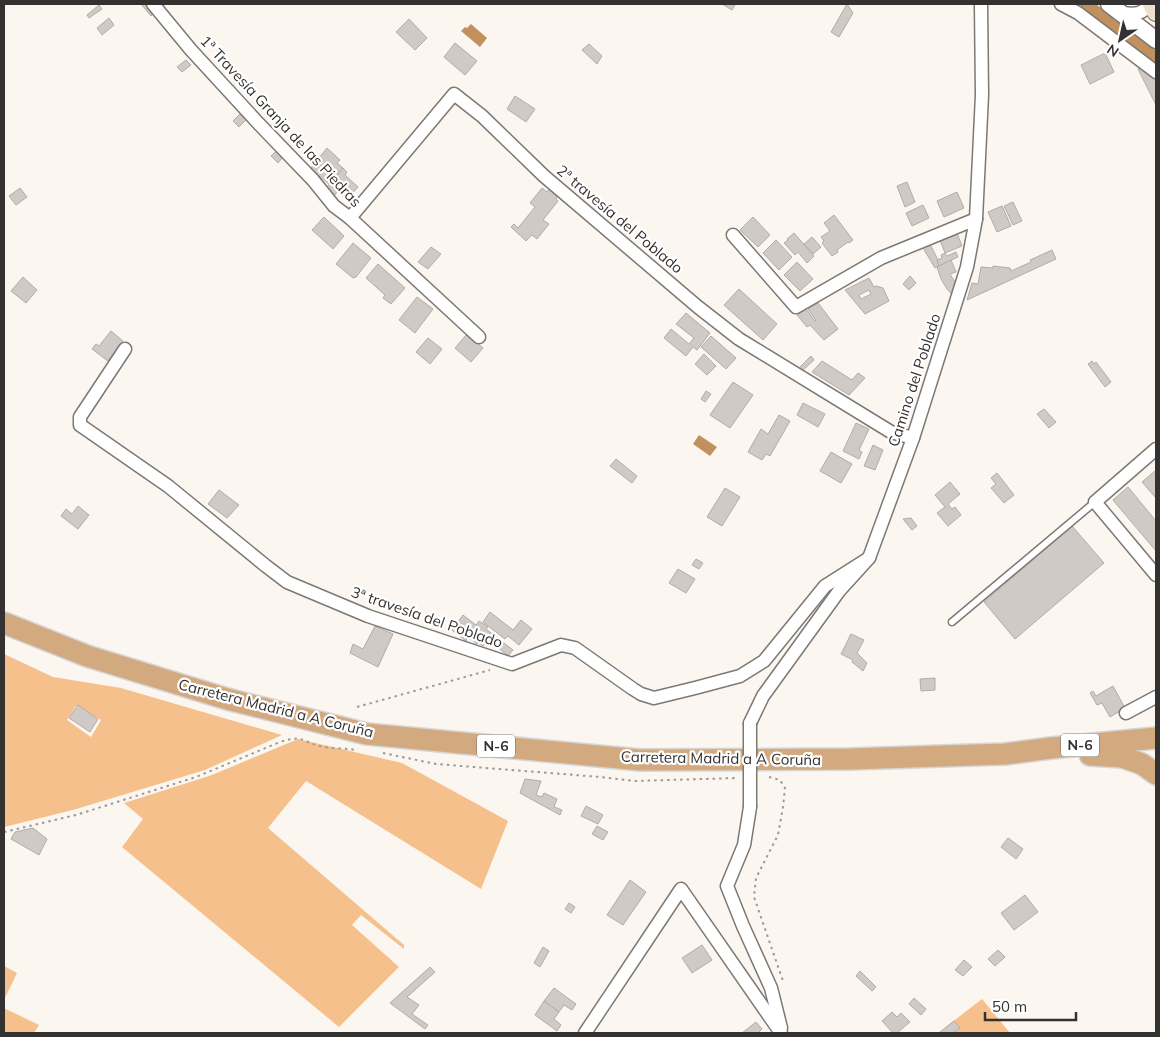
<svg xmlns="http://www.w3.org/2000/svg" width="1160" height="1037" font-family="Mulish,sans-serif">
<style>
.green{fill:#f5c08b;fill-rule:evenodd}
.water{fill:#c2905c}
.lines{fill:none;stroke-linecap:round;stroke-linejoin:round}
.canal{stroke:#c2905c;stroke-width:12}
.building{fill:#cfcac5;stroke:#b2aca8;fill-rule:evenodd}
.service-casing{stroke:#7d7874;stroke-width:9}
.minor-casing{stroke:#7d7874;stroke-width:15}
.tertiary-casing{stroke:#7d7874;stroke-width:19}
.secondary-casing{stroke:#7d7874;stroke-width:20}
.trunk-casing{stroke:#d6d6d6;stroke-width:24}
.path{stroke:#9d9995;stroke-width:2;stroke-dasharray:2.5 4;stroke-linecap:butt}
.service{stroke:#fff;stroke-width:6}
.minor{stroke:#fff;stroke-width:12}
.tertiary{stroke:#fff;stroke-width:16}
.secondary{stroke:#eedfcf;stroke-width:18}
.trunk{stroke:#d3aa80;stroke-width:21}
.minor-bridge-casing{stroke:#7d7874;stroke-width:15;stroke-linecap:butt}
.minor-bridge{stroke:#fff;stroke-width:12}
.labels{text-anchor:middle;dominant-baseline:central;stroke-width:4.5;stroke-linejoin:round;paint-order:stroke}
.shield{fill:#fff;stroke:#71706e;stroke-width:1}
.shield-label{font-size:14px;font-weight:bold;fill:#343230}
.street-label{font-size:15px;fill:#343230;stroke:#fff}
</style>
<rect width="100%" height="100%" fill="#fcf6f1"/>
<g class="green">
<path d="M4,654L53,677L121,688L282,735L205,770L73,810L4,827ZM76,706L101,720L91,737L67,720Z"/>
<path d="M298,739L402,763L508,821L481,889L306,781L268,828L404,945V949L361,915L352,925L399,967L339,1027L122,847L143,819L124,803L212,775Z"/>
<path d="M4,966L17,973L4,1000Z"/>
<path d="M982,999L1010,1033H938Z"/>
<path d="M4,1008L39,1025L34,1033H4Z"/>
</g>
<g class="water">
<path d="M471,24L487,38L480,47L461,31L465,27L467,28Z"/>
<path d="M699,435L717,447L710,456L693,444Z"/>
</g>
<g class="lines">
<path class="canal" d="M1086,4L1156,58"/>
</g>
<g class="building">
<path d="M141,4H152L157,10L151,16Z"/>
<path d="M722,4H733L735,5L732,10Z"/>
<path d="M847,4L853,13L839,37L831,32Z"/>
<path d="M99,5L102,9L89,18L87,15Z"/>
<path d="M109,18L114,25L102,35L97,28Z"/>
<path d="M409,19L427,38L415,50L396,32Z"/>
<path d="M455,43L477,61L465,75L444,57Z"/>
<path d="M589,44L602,56L597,64L582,50Z"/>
<path d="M1105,53L1114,72L1090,84L1081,65Z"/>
<path d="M186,60L191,65L182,72L177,67Z"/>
<path d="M1141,65L1156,77V105L1138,69Z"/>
<path d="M515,96L535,109L526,122L507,109Z"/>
<path d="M240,114L246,120L239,127L233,121Z"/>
<path d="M327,148L340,160L337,163L343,168L329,184L310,169Z"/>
<path d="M277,150L283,157L278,163L271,156Z"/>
<path d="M343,168L347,172L345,175L358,187L350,196L347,194L344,197L337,192L334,196L326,188Z"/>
<path d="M907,182L915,202L905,207L897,186Z"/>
<path d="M20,188L27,197L16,205L9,196Z"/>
<path d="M542,188L547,192L550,188L558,195L556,199L558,201L543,220L549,224L537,239L532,235L526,241L511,227L514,224L518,228L535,207L530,203Z"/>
<path d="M957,192L964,208L944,217L937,201Z"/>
<path d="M1013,202L1022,221L1013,225L1004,206Z"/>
<path d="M923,205L929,218L912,226L906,213Z"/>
<path d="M1002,206L1011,226L997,232L988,212Z"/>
<path d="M834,215L853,240L849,243L848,242L837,250L838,252L832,256L822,243L824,241L821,237L830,231L824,223Z"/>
<path d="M324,217L344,236L333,249L312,230Z"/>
<path d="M753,217L770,235L758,247L740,230Z"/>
<path d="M794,233L814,256L807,263L798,252L795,255L784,243L788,240L787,239Z"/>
<path d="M957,233L962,246L945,253L940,240Z"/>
<path d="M812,237L821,247L813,254L804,244Z"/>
<path d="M776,240L792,257L779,270L763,253Z"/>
<path d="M353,243L371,258L356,277L353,278L336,264Z"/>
<path d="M930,244L938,260H937L939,266L935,268L923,248Z"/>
<path d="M431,247L441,254L428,269L418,262Z"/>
<path d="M1052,250L1056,259L967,300L972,283L978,284L981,267L993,268V266L1010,268L1011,271L1031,262L1030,260Z"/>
<path d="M956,252L958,257L939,266L937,260L942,258L941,255L945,253L947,256Z"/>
<path d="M951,260L956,272L950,274L955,282L958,284L955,298L947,289L941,279L937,267Z"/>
<path d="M797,262L813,279L800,291L784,275Z"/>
<path d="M378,264L405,288L391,304L383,298L385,295L366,278Z"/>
<path d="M910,276L916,283L909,290L903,284Z"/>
<path d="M23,277L37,290L26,303L11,291Z"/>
<path d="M869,278L874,287L876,286L883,288L889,301L865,314L845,290ZM869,290L871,294L861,299L859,295Z"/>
<path d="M739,289L777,324L763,340L724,305Z"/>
<path d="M417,297L433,309L415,333L399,320Z"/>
<path d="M818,303L838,329L824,340L810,325L807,327L797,315L806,309L815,321L816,320L808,309Z"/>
<path d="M686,313L710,333L697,350L693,347L686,356L664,338L671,329L689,344L694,338L676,324Z"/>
<path d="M111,331L123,341L108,361L92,349L96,344L99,346Z"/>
<path d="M467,334L483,348L471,362L455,348Z"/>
<path d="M711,336L736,358L726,369L701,347Z"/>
<path d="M428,338L442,349L430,364L416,352Z"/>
<path d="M704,354L716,366L707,375L695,364Z"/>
<path d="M811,356L814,360L802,371L798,369Z"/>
<path d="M822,361L852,380L858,373L865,378L849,395L812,372Z"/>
<path d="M1092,361L1094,364L1096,362L1111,382L1105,387L1088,364Z"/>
<path d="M733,382L753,395L730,428L710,415Z"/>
<path d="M706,391L711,394L705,402L701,399Z"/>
<path d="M803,403L825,414L818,427L797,415Z"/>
<path d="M1044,409L1056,422L1049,428L1037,414Z"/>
<path d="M779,415L790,421L770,456L766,454L762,460L748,452L761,429L768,434Z"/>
<path d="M856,423L869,429L859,450L862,452L859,459L843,451Z"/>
<path d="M873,445L883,450L875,470L864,466Z"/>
<path d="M831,452L852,464L841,483L820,471Z"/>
<path d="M616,459L637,476L632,483L610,466Z"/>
<path d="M1156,470V496L1155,497L1142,482Z"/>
<path d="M997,473L1014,495L1004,503L991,488L996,484L991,478Z"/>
<path d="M950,482L960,494L948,504L952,509L955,507L961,515L948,526L937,513L945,507L935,495Z"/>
<path d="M1128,487L1156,521V551L1113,500Z"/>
<path d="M725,488L740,497L722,526L707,517Z"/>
<path d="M219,490L239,505L227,518L208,504Z"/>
<path d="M78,506L89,515L78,529L61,516L66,509L72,514Z"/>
<path d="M911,518L917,526L912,530L903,519Z"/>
<path d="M1072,526L1104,563L1015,639L984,602Z"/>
<path d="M696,559L703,563L699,569L692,565Z"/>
<path d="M678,569L695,579L686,593L669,583Z"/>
<path d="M490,612L513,630L521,620L532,629L519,645L508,636L505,639L483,622Z"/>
<path d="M463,615L476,625L479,621L488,627L486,629L513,650L508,656L488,639L483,646L478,642L477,644L468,637L466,641L452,630Z"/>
<path d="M375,626L393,634L378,667L350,653L353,644L363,649Z"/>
<path d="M851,634L864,640L857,653L867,663L863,671L852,662L853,660L841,654Z"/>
<path d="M935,678V690L921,691L920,679Z"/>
<path d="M1113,686L1125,708L1110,717L1102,703L1097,705L1090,693L1093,691L1096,696Z"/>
<path d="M78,705L98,719L90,732L69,718Z"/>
<path d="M525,779L541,781L536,795L542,797L544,793L557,799L554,807L562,810L560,815L520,793Z"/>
<path d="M586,806L603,815L598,824L581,816Z"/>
<path d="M597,826L608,832L603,840L592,834Z"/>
<path d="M33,828L47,839L39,855L11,839L15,832Z"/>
<path d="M1008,838L1023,849L1016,859L1001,847Z"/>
<path d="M630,880L646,892L623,925L607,915Z"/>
<path d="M1025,895L1038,912L1014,930L1001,913Z"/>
<path d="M569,903L575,907L571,913L565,909Z"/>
<path d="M702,945L712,960L692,973L682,958Z"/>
<path d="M543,947L549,951L540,967L534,963Z"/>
<path d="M998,950L1005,957L995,966L988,959Z"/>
<path d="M964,960L972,967L963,976L955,970Z"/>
<path d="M430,967L435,972L407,997L419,1005L412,1014L428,1025L425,1029L390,1003Z"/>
<path d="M860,971L876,987L872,991L856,976Z"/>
<path d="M554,988L576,1004L572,1010L564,1005L559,1012L544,1001Z"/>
<path d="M914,998L926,1009L921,1015L909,1004Z"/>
<path d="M544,1001L559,1012L554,1019L561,1025L557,1031L535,1015Z"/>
<path d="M892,1012L897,1017L901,1013L910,1022L897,1033H893L882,1021Z"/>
<path d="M954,1021L960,1028L953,1033H939Z"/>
<path d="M756,1022L762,1029L758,1033H742Z"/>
</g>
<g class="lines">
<defs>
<path id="service" d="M952,622L1095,502"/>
<g id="minor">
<path d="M153,4L191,50L259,124L313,180L334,206L350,218L479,337"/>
<path d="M1061,4L1078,13L1156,72"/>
<path d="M1121,13C1133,14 1142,16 1149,4"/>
<path d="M350,218L454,94L482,116L544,176L698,307L739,339L891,432L913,438"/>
<path d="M733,235L796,307L881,258L976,219"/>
<path d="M125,349L80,417V425L168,486L266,566L287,582L368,616L512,664L561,645L575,648L633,689L641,694L654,698L695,688L740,676L764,661L825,586L869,558"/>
<path d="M1156,449L1095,502L1156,575"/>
<path d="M1126,713L1156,697"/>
<path d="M750,723L763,696L839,591L869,558L913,438L967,267L976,219L982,95L981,4"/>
<path d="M750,807L744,845L727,886L743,926L771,988L781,1028"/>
<path d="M585,1033L681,889L781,1033"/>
</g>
<path id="tertiary" d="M1109,4L1156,40"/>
<path id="secondary" d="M1152,4L1156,12"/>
<g id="trunk">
<path d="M4,623L87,656L227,699L367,734L640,760L850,759L1005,754L1051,748L1156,738"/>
<path d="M1090,755L1122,757L1142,764L1156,774"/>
</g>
</defs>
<use href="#service" class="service-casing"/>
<use href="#minor" class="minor-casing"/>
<use href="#tertiary" class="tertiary-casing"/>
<use href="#secondary" class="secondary-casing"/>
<use href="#trunk" class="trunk-casing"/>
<g class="path">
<path d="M357,707L490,670"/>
<path d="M383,753L436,764L600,777L634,781L737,778"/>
<path d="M769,777L780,780L785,788L783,807L778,835L756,878L754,897L783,981"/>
<path d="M4,832L76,815L196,777L280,742C302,735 300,740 319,746C331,749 345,748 356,750"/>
</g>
<use href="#service" class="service"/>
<use href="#minor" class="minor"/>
<use href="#tertiary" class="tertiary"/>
<use href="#secondary" class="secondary"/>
<use href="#trunk" class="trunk"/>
<defs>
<path id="minor-bridge" d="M750,723V807"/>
</defs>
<use href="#minor-bridge" class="minor-bridge-casing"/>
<use href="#minor-bridge" class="minor-bridge"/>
</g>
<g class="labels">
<g class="shield">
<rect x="1061" y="733.5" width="38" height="23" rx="4"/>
<rect x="477" y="734.5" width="38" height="23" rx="4"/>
</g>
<g class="shield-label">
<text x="1080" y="745">N-6</text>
<text x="496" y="746">N-6</text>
</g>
<g class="street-label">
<text transform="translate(281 121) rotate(47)">1ª Travesía Granja de las Piedras</text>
<text transform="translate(620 219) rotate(40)">2ª travesía del Poblado</text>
<text transform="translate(914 380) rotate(-72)">Camino del Poblado</text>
<text transform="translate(427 617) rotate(19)">3ª travesía del Poblado</text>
<text transform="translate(276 708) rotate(14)">Carretera Madrid a A Coruña</text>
<text transform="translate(721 758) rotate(1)">Carretera Madrid a A Coruña</text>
</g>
</g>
<rect width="1160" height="1037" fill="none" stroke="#343230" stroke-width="10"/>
<g transform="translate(1120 40) rotate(214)" stroke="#ffffff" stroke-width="4" paint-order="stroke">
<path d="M0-4L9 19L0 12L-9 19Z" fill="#343230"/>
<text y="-8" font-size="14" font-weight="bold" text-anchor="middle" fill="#343230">N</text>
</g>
<path d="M985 1012v8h91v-8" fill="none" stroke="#343230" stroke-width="2.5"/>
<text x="992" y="1012" font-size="15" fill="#343230" stroke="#ffffff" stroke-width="4" paint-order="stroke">50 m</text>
</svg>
